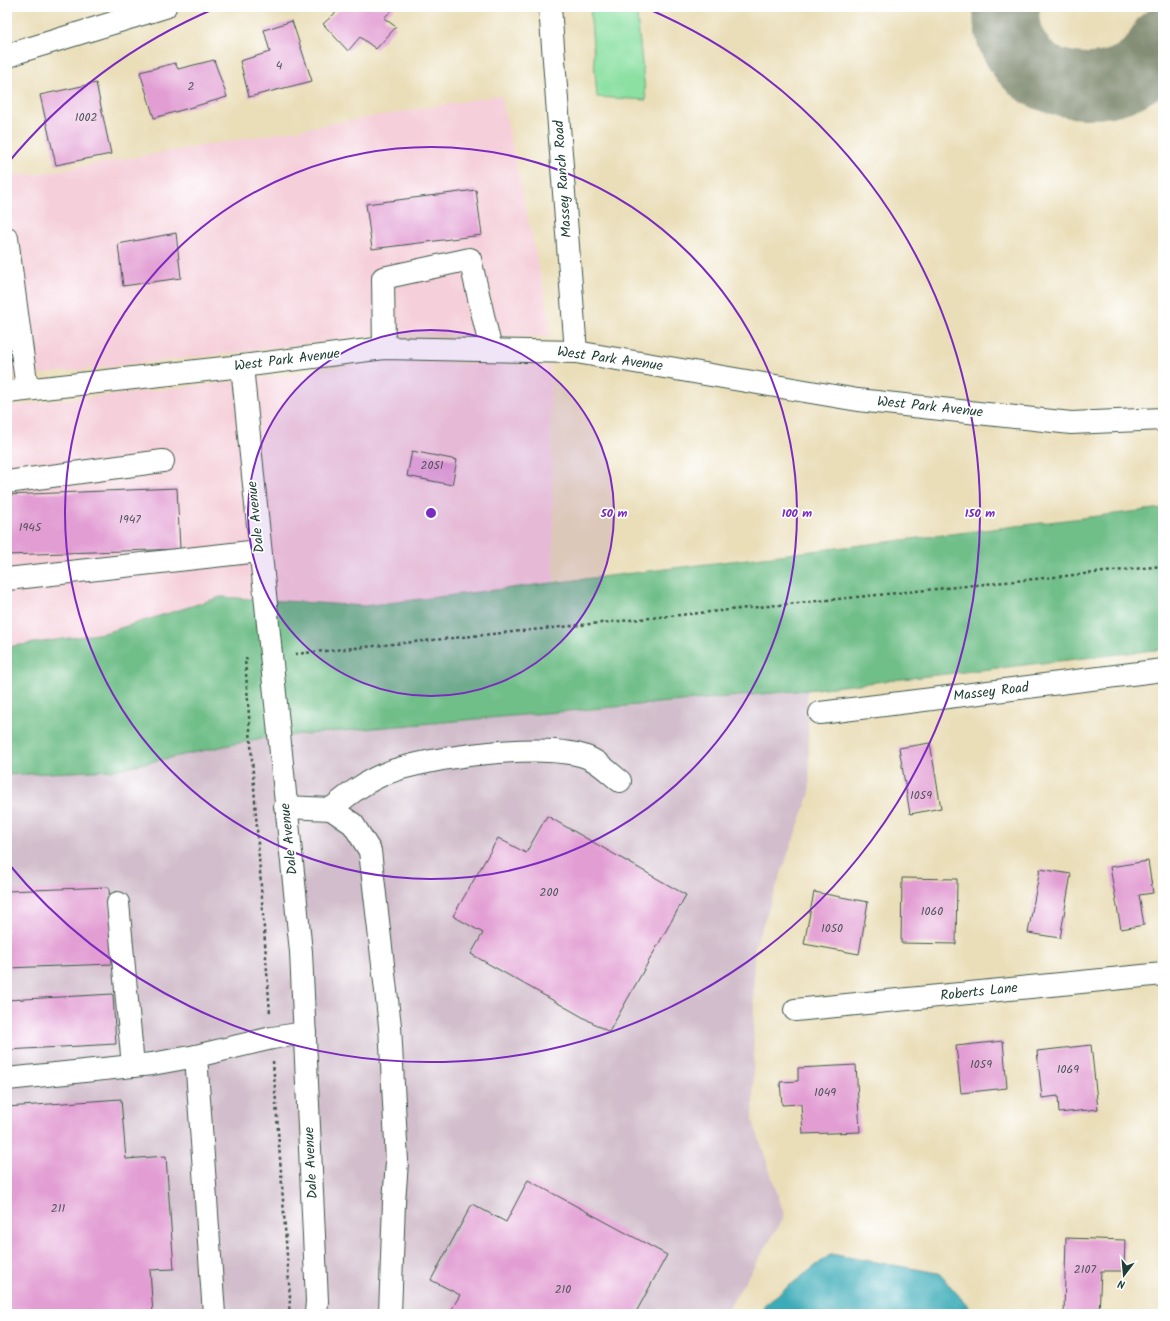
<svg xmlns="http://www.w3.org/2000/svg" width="1170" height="1321" font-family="Kalam,sans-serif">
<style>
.built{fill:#f5cfda}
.industrial{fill:#d1bdcb}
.green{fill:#8be0a2;stroke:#558e6b}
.forest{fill:#70be88;stroke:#487e5e}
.water{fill:#3babb7;stroke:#2d7476}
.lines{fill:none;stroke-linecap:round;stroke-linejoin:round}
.taxiway{stroke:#848e76;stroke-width:66}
.building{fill:#e29dd3}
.minor-casing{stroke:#3d5548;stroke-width:24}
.path{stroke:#3d5548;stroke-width:2.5;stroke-dasharray:3 3;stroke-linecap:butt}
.minor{stroke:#fff;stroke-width:22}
.ring{fill:none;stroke:#7b2cbf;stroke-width:2}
.labels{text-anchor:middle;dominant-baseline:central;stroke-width:3.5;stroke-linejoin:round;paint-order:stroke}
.number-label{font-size:12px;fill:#50555c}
.street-label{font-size:14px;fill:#1f3d34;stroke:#fff}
.centre{fill:#7b2cbf;stroke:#fff;stroke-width:2}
.ring-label{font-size:12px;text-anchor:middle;font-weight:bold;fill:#7b2cbf;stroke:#fff;stroke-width:3.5;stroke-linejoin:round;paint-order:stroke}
</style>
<rect width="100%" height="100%" fill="#fff"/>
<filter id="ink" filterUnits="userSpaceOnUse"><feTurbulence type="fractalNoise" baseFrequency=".025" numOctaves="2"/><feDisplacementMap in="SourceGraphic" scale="8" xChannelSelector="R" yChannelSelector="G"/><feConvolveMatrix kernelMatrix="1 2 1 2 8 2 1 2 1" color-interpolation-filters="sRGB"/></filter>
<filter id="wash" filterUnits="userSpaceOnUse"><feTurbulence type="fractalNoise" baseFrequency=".012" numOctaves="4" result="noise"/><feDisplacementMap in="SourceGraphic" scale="16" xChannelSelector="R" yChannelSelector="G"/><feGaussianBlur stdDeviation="0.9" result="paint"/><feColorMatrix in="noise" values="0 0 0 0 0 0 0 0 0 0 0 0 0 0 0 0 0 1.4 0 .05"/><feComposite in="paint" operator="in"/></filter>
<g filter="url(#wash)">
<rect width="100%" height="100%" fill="#eadeb9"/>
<g class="built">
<path d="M501,95L548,311L550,337L383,334L241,352L7,378V176L37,174Z"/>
<path d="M384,362L550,366L554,583L364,606L221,597L104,633L7,647V406L230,382Z"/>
</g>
<path class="industrial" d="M807,690L810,793L754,949L753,1121L785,1216L725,1314H7V775L113,770L262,738Z"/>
<path class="green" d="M590,7H636L646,100L597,97Z"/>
<path class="forest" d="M1163,508V649L807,690L262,738L113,770L7,775V647L104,633L221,597L364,606Z"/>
<path class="water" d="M831,1254L939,1273L975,1314H761L764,1305Z"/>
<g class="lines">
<path class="taxiway" d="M1007,7C1005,19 1007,28 1011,40C1017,53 1025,65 1037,73C1044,78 1054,81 1063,83C1102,92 1146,81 1163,40"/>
</g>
<g id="blocks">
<g class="building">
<path d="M342,7H395L384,18L396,27L376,49L360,37L348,51L323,24Z"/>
<path d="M292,21L312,81L249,97L240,61L270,52L264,30Z"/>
<path d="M214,60L227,97L154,118L140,72L175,63L178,69Z"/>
<path d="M96,83L111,154L56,165L40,95Z"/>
<path d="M476,190L482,235L372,249L366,204Z"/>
<path d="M176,233L181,278L123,286L118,244Z"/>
<path d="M412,451L457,460L452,485L407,476Z"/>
<path d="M177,488L180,549L7,555V495Z"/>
<path d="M930,743L941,808L910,814L899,748Z"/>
<path d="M547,816L686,895L609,1032L471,954L483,933L453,916L498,838L526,853Z"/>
<path d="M1148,861L1153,893L1139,895L1144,925L1121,929L1110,867Z"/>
<path d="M1040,869L1071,874L1060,938L1028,933Z"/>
<path d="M902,878L957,879L956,944L901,943Z"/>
<path d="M109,887L112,964L7,968V891Z"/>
<path d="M814,892L868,902L859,954L804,944Z"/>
<path d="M113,994L116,1044L7,1050V1000Z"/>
<path d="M1003,1041L1007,1088L961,1093L956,1046Z"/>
<path d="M1091,1045L1098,1109L1059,1113L1058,1096L1042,1098L1037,1051Z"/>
<path d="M856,1065L860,1132L803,1134L801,1104L782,1105L780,1082L798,1081V1068Z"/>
<path d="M121,1099L126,1159L166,1156L174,1269L150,1270L153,1314H7V1107Z"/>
<path d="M528,1180L667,1255L635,1314H449L460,1295L431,1280L472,1204L506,1222Z"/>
<path d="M1066,1238L1125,1240L1124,1271H1101L1099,1314H1064Z"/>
</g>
</g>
</g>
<g filter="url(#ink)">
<use href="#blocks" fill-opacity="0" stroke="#3d5548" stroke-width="1"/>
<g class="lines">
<defs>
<g id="minor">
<path d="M550,7L576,352"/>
<path d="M7,57L18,52L165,7"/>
<path d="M7,238L27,389"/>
<path d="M384,348L383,278L470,259L491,350"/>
<path d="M242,366L301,952L317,1301L316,1314"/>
<path d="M7,392L242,366L384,348L576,352L858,400L1071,423L1163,419"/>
<path d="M7,482L163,461"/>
<path d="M7,579L259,551"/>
<path d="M820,713L1163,670"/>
<path d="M285,807L331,809L353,824L370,851L390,1026L397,1162L394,1202L390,1314"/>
<path d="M331,809C349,794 366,781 387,773C426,757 554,740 591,759C601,764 611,774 620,781"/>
<path d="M118,903L133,1066"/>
<path d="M795,1010L1163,974"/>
<path d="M7,1079L152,1064L196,1056"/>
<path d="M214,1314L196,1056L272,1038L305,1033"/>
</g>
</defs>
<use href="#minor" class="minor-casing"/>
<g class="path">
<path d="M295,654L1163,566"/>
<path d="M248,659H245L270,1014"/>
<path d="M273,1061L290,1297L289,1314"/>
</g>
<use href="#minor" class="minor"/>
</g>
</g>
<circle cx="431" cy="513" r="183" fill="#7b2cbf" fill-opacity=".12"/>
<g class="ring">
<circle cx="431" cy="513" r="183"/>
<circle cx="431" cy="513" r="366"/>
<path d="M7 164A549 549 0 0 1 216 8M646 8A549 549 0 1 1 7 862"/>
</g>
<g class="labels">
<g class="number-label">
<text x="279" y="65">4</text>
<text x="191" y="86">2</text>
<text x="86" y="117">1002</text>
<text x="432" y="465">2051</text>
<text x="130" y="519">1947</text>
<text x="30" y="527">1945</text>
<text x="921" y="795">1059</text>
<text x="549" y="892">200</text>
<text x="932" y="911">1060</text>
<text x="832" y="928">1050</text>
<text x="981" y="1064">1059</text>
<text x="1068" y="1069">1069</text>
<text x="825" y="1092">1049</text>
<text x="58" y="1208">211</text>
<text x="1085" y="1269">2107</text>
<text x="563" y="1289">210</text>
</g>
<g class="street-label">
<text transform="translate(563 179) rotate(-94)">Massey Ranch Road</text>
<text transform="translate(610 359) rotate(8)">West Park Avenue</text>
<text transform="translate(287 360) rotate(-7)">West Park Avenue</text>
<text transform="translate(930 407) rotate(6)">West Park Avenue</text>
<text transform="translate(256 517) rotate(-96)">Dale Avenue</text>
<text transform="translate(991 692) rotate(-7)">Massey Road</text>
<text transform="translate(289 839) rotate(-96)">Dale Avenue</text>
<text transform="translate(979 992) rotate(-6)">Roberts Lane</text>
<text transform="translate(311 1163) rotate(-93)">Dale Avenue</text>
</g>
</g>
<circle cx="431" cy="513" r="6" class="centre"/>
<g class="ring-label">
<text x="614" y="517">50 m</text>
<text x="797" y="517">100 m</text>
<text x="980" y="517">150 m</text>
</g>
<rect width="1170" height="1321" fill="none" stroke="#fff" stroke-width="24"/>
<g transform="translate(1124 1275) rotate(196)" stroke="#ffffff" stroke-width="3" paint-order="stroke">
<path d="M0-3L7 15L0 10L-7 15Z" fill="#1f3d34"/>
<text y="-6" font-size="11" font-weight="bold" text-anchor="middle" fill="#1f3d34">N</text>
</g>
</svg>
